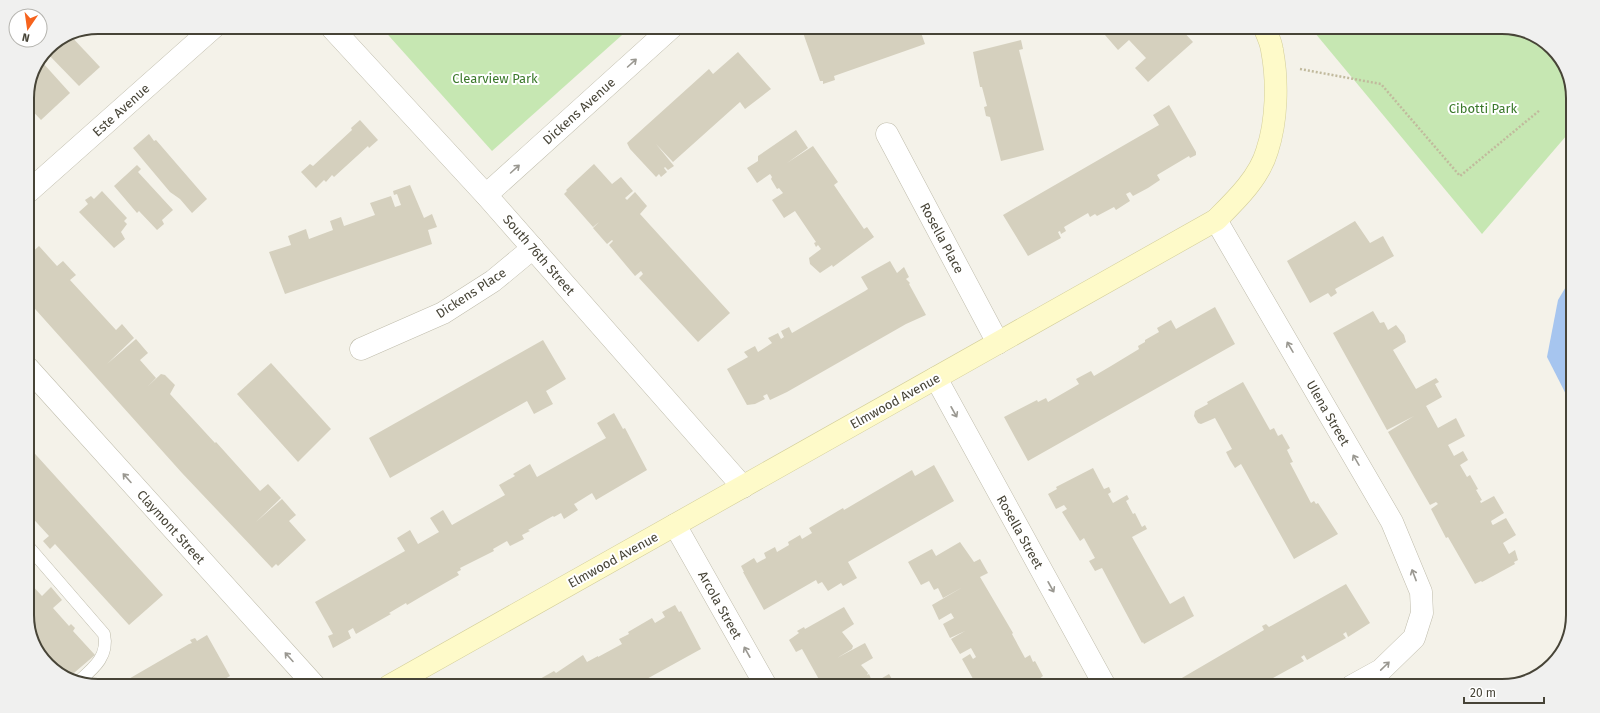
<svg xmlns="http://www.w3.org/2000/svg" width="1600" height="713" font-family="'Fira Sans',sans-serif">
<style>
.green{fill:#c6e7b2}
.water{fill:#a6c5ef}
.building{fill:#d5d0be}
.lines{fill:none;stroke-linecap:round;stroke-linejoin:round}
.lane-casing{stroke:#bfbcab;stroke-width:13}
.street-casing{stroke:#bfbcab;stroke-width:23}
.secondary-casing{stroke:#d3ce99;stroke-width:23}
.path{stroke:#c1ba9d;stroke-width:2.5;stroke-dasharray:2 2;stroke-linecap:butt}
.lane{stroke:#fff;stroke-width:12}
.street{stroke:#fff;stroke-width:22}
.secondary{stroke:#fefac9;stroke-width:22}
.oneway{stroke:#9a9891}
.labels{text-anchor:middle;dominant-baseline:central;stroke-width:4;stroke-linejoin:round;paint-order:stroke}
.park-label{font-size:13px;fill:#3b792b;stroke:#fff}
.street-label{font-size:13px;fill:#474437;stroke:#fff}
.rim{fill:none;stroke:#474437;stroke-width:2}
</style>
<rect width="100%" height="100%" fill="#f4f2e9"/>
<g class="green">
<path d="M381,27H631L492,151Z"/>
<path d="M1310,27H1501L1529,33L1561,59L1573,94V128L1482,234Z"/>
</g>
<path class="water" d="M1573,275V408L1547,357L1558,300Z"/>
<g class="building">
<path d="M801,27H919L925,44L834,76L835,80L823,84V81H820Z"/>
<path d="M1113,27H1179L1193,42L1148,82L1135,68L1146,58L1129,40L1118,50L1105,35Z"/>
<path d="M69,34L100,67L79,86L46,52L48,48Z"/>
<path d="M1021,40L1023,49L1019,50L1044,150L1001,161L990,117L986,116L984,107L987,106L982,87H980L973,52Z"/>
<path d="M738,52L771,89L745,109L740,102L673,162L656,144L674,166L668,170L665,167L664,168L667,172L661,177L659,174L656,177L630,149L627,143L709,69L713,74Z"/>
<path d="M42,62L70,93L41,120L27,105V94Z"/>
<path d="M1169,105L1196,152V155L1190,158L1189,156L1157,175L1160,180L1148,188L1133,196L1130,192L1126,194L1130,201L1116,210L1114,207L1097,216L1095,214L1090,217L1088,213L1064,227L1066,231L1061,234L1060,231L1058,232L1061,238L1028,256L1003,215L1159,125L1153,115Z"/>
<path d="M360,120L378,140L369,148L368,146L334,177L332,175L326,182L324,180L316,188L301,172L310,164L313,166L352,130L351,128Z"/>
<path d="M796,130L808,148L787,163L813,146L838,182L834,185L864,229L867,227L874,237L833,267L832,265L820,273L810,264L809,258L821,249L818,245L816,247L814,243L816,242L795,211L784,218L772,200L783,193L779,188L777,189L771,179L772,177L770,174L757,183L747,168L758,161V156Z"/>
<path d="M149,134L154,141L156,140L207,199L192,213L180,199L170,192L133,148Z"/>
<path d="M594,164L612,184L621,177L633,191L625,198L627,200L635,192L647,206L640,214L730,313L698,342L639,278L643,274L641,271L635,276L609,245L613,241L612,240L607,244L593,228L599,222L593,227L564,194L567,191L566,190Z"/>
<path d="M137,165L141,169L138,172L173,210L162,220L164,224L157,230L139,211L137,213L114,186Z"/>
<path d="M410,185L424,218L432,214L437,227L428,230L432,244L285,294L269,252L291,245L288,236L306,229L309,239L333,230L330,221L341,217L344,226L375,215L370,203L391,196L395,207L401,205L397,194L394,195L393,191Z"/>
<path d="M102,191L127,218L124,221L127,224L121,232L125,239L114,248L79,212L88,204L85,200L91,196L94,199Z"/>
<path d="M1355,221L1370,243L1383,236L1394,256L1335,289L1337,293L1331,297L1328,293L1310,303L1287,261Z"/>
<path d="M39,246L57,266L63,261L76,275L70,280L116,330L122,324L134,338L107,364L136,339L148,353L140,360L156,378L147,387L161,374L165,375L175,385L170,394L215,443L216,442L260,491L268,484L281,498L256,522L282,499L296,515L289,521L306,540L278,566L276,564L272,568L182,473L27,300V257Z"/>
<path d="M890,261L897,273L904,267L909,277L906,279L910,283L909,284L926,315L906,324L787,392L770,400L767,394L763,396L765,399L755,404L747,405L727,369L748,357L744,352L755,346L758,352L772,343L768,338L778,333L781,339L784,337L781,331L789,327L792,333L865,291L868,289L861,277Z"/>
<path d="M1215,307L1235,344L1028,461L1004,417L1037,400L1038,402L1046,398L1048,402L1079,384L1076,379L1091,371L1094,376L1111,366L1139,349L1138,346L1145,342V340L1159,332L1157,328L1171,320L1176,329Z"/>
<path d="M1373,311L1380,323L1384,322L1388,330L1396,325L1404,335L1406,342L1393,350L1416,389L1436,378L1439,382L1435,384L1442,397L1426,406L1438,428L1456,418L1465,436L1448,445L1454,456L1463,451L1468,460L1460,465L1467,477L1470,475L1478,489L1476,490L1482,500L1480,501L1481,503L1494,496L1504,513L1491,521L1492,524L1493,525L1506,518L1516,535L1503,543L1509,554L1515,550L1518,560L1514,562L1515,564L1482,582L1481,581L1475,584L1448,537L1446,538L1431,509L1438,504L1436,502L1430,505L1388,432L1414,416L1387,430L1333,333Z"/>
<path d="M543,340L566,379L546,391L553,404L534,414L527,401L390,478L369,438Z"/>
<path d="M271,363L331,429L298,462L237,394Z"/>
<path d="M1243,382L1270,430L1274,428L1278,436L1282,434L1290,448L1287,450L1293,462L1290,463L1311,503L1314,501L1316,504L1318,503L1338,534L1294,559L1241,464L1235,468L1230,460L1226,452L1232,449L1215,418L1201,424L1198,423L1194,416L1195,411L1208,404L1207,402Z"/>
<path d="M614,413L623,429L625,428L647,470L596,500L592,493L576,503L574,504L578,510L564,519L561,513L554,517L553,516L528,530L530,531L522,535L524,539L510,546L507,541L493,549L494,551L460,568L461,570L457,572L459,575L424,595L407,605L406,603L389,613L391,614L356,634L353,628L348,631L351,638L333,648L328,636L333,634L315,602L405,551L397,538L410,530L418,544L439,532L430,518L443,510L452,525L505,495L499,485L515,476L513,474L530,464L537,477L606,438L597,423Z"/>
<path d="M27,445L163,595L129,625L55,544L50,549L43,541L49,536L27,512Z"/>
<path d="M934,465L954,501L848,562L857,578L843,586L841,583L828,591L822,582L818,584L816,580L764,610L743,572H744L741,566L754,558L757,563L766,558L764,553L775,547L777,552L789,545L788,542L800,535L802,539L812,533L809,528L843,508L844,510L912,470L915,476Z"/>
<path d="M1093,468L1104,489L1109,487L1111,492L1108,494L1113,503L1127,495L1129,499L1126,501L1133,514L1135,513L1142,527L1145,525L1147,529L1132,537L1170,604L1184,596L1194,616L1144,644L1143,642L1142,643L1102,568L1095,571L1089,561L1095,558L1084,538L1080,541L1062,512L1067,509L1064,505L1056,509L1048,494L1057,489L1056,487Z"/>
<path d="M960,542L974,562L980,559L988,573L980,577L1013,633L1012,634L1025,658L1030,655L1033,662L1035,661L1043,676L1038,680L1041,686H989L987,683L977,686L962,659L970,654L973,659L976,657L971,648L960,654L951,639L965,631L950,638L943,624L954,618L951,613L939,620L932,605L963,587L943,598L938,588L934,590L929,581L921,585L908,562L932,549L936,556Z"/>
<path d="M27,561L35,570L27,578Z"/>
<path d="M27,580L42,596L51,587L62,600L53,608L69,626L71,624L75,628L73,631L95,655L68,678L38,652L27,619Z"/>
<path d="M1346,584L1370,623L1348,637L1346,632L1343,634L1346,638L1307,660L1304,655L1301,657L1304,661L1273,678L1278,686H1265L1261,680L1258,681L1261,686H1177L1175,682L1264,630L1262,626L1266,624L1269,627Z"/>
<path d="M675,605L679,612L681,611L701,649L634,686H542L538,680L554,671L556,673L583,655L587,662L598,656V657L622,644L619,639L629,634L628,632L652,618L655,623L665,617L662,612Z"/>
<path d="M844,607L854,624L842,632L853,646L852,649L837,658L865,643L873,658L861,665L868,673L867,675L869,674L872,681V684L889,674L896,686H820L819,684L821,683L802,649L796,652L789,640L799,633L797,631L804,627L805,629Z"/>
<path d="M207,635L230,676L215,685L214,683L209,686H115L113,683L118,680L120,684L189,644L192,643L190,640L195,638L197,641Z"/>
</g>
<g class="lines">
<defs>
<path id="lane" d="M27,545L104,634C109,656 94,668 78,682"/>
<g id="street">
<path d="M331,27L486,195L743,487"/>
<path d="M887,134L998,343"/>
<path d="M27,193L214,27"/>
<path d="M486,195L672,27"/>
<path d="M1216,220L1392,522L1421,592L1422,613L1414,638L1381,670L1352,686"/>
<path d="M361,349L443,313L493,281L533,248"/>
<path d="M27,367L315,686"/>
<path d="M936,378L1105,686"/>
<path d="M675,525L766,686"/>
</g>
<path id="secondary" d="M389,686L1216,220C1236,200 1259,178 1267,151C1277,121 1278,81 1272,50C1271,42 1267,34 1264,27"/>
</defs>
<use href="#lane" class="lane-casing"/>
<use href="#street" class="street-casing"/>
<use href="#secondary" class="secondary-casing"/>
<path class="path" d="M1300,69L1381,84L1460,176L1540,110"/>
<use href="#lane" class="lane"/>
<use href="#street" class="street"/>
<use href="#secondary" class="secondary"/>
</g>
<defs><path id="oneway-shaft" d="M-6 0H5M1.5-3L5.5 0L1.5 3" fill="none" stroke-width="1.6" stroke-linecap="round" stroke-linejoin="round"/></defs>
<g class="oneway">
<use href="#oneway-shaft" transform="translate(632 63) rotate(-42)"/>
<use href="#oneway-shaft" transform="translate(515 169) rotate(-42)"/>
<use href="#oneway-shaft" transform="translate(1290 347) rotate(-120)"/>
<use href="#oneway-shaft" transform="translate(954 412) rotate(61)"/>
<use href="#oneway-shaft" transform="translate(1356 460) rotate(-120)"/>
<use href="#oneway-shaft" transform="translate(127 478) rotate(-132)"/>
<use href="#oneway-shaft" transform="translate(1414 575) rotate(-111)"/>
<use href="#oneway-shaft" transform="translate(1051 587) rotate(61)"/>
<use href="#oneway-shaft" transform="translate(747 652) rotate(-119)"/>
<use href="#oneway-shaft" transform="translate(289 657) rotate(-132)"/>
<use href="#oneway-shaft" transform="translate(1385 666) rotate(-44)"/>
</g>
<g class="labels">
<g class="park-label">
<text x="495" y="78">Clearview Park</text>
<text x="1483" y="108">Cibotti Park</text>
</g>
<g class="street-label">
<text transform="translate(121 110) rotate(-42)">Este Avenue</text>
<text transform="translate(579 111) rotate(-42)">Dickens Avenue</text>
<text transform="translate(942 238) rotate(62)">Rosella Place</text>
<text transform="translate(539 255) rotate(49)">South 76th Street</text>
<text transform="translate(471 293) rotate(-33)">Dickens Place</text>
<text transform="translate(895 401) rotate(-29)">Elmwood Avenue</text>
<text transform="translate(1328 413) rotate(60)">Ulena Street</text>
<text transform="translate(171 527) rotate(48)">Claymont Street</text>
<text transform="translate(1020 532) rotate(61)">Rosella Street</text>
<text transform="translate(613 560) rotate(-29)">Elmwood Avenue</text>
<text transform="translate(720 605) rotate(61)">Arcola Street</text>
</g>
</g>
<path d="M0 0H1600V713H0ZM98 34H1502A64 64 0 0 1 1566 98V615A64 64 0 0 1 1502 679H98A64 64 0 0 1 34 615V98A64 64 0 0 1 98 34Z" fill="#f0f0ef" fill-rule="evenodd"/>
<path class="rim" d="M98 34H1502A64 64 0 0 1 1566 98V615A64 64 0 0 1 1502 679H98A64 64 0 0 1 34 615V98A64 64 0 0 1 98 34Z"/>
<g transform="translate(28 28) rotate(193)"><circle r="19" fill="#ffffff" stroke="#b5b4af"/>
<path d="M0-3L7 15L0 10L-7 15Z" fill="#f6631d"/>
<text y="-6" font-size="11" font-weight="bold" text-anchor="middle" fill="#474437">N</text>
</g>
<path d="M1464 697v6h80v-6" fill="none" stroke="#474437" stroke-width="2"/>
<text x="1470" y="697" font-size="12" fill="#474437" stroke="#ffffff" stroke-width="3" paint-order="stroke">20 m</text>
</svg>
